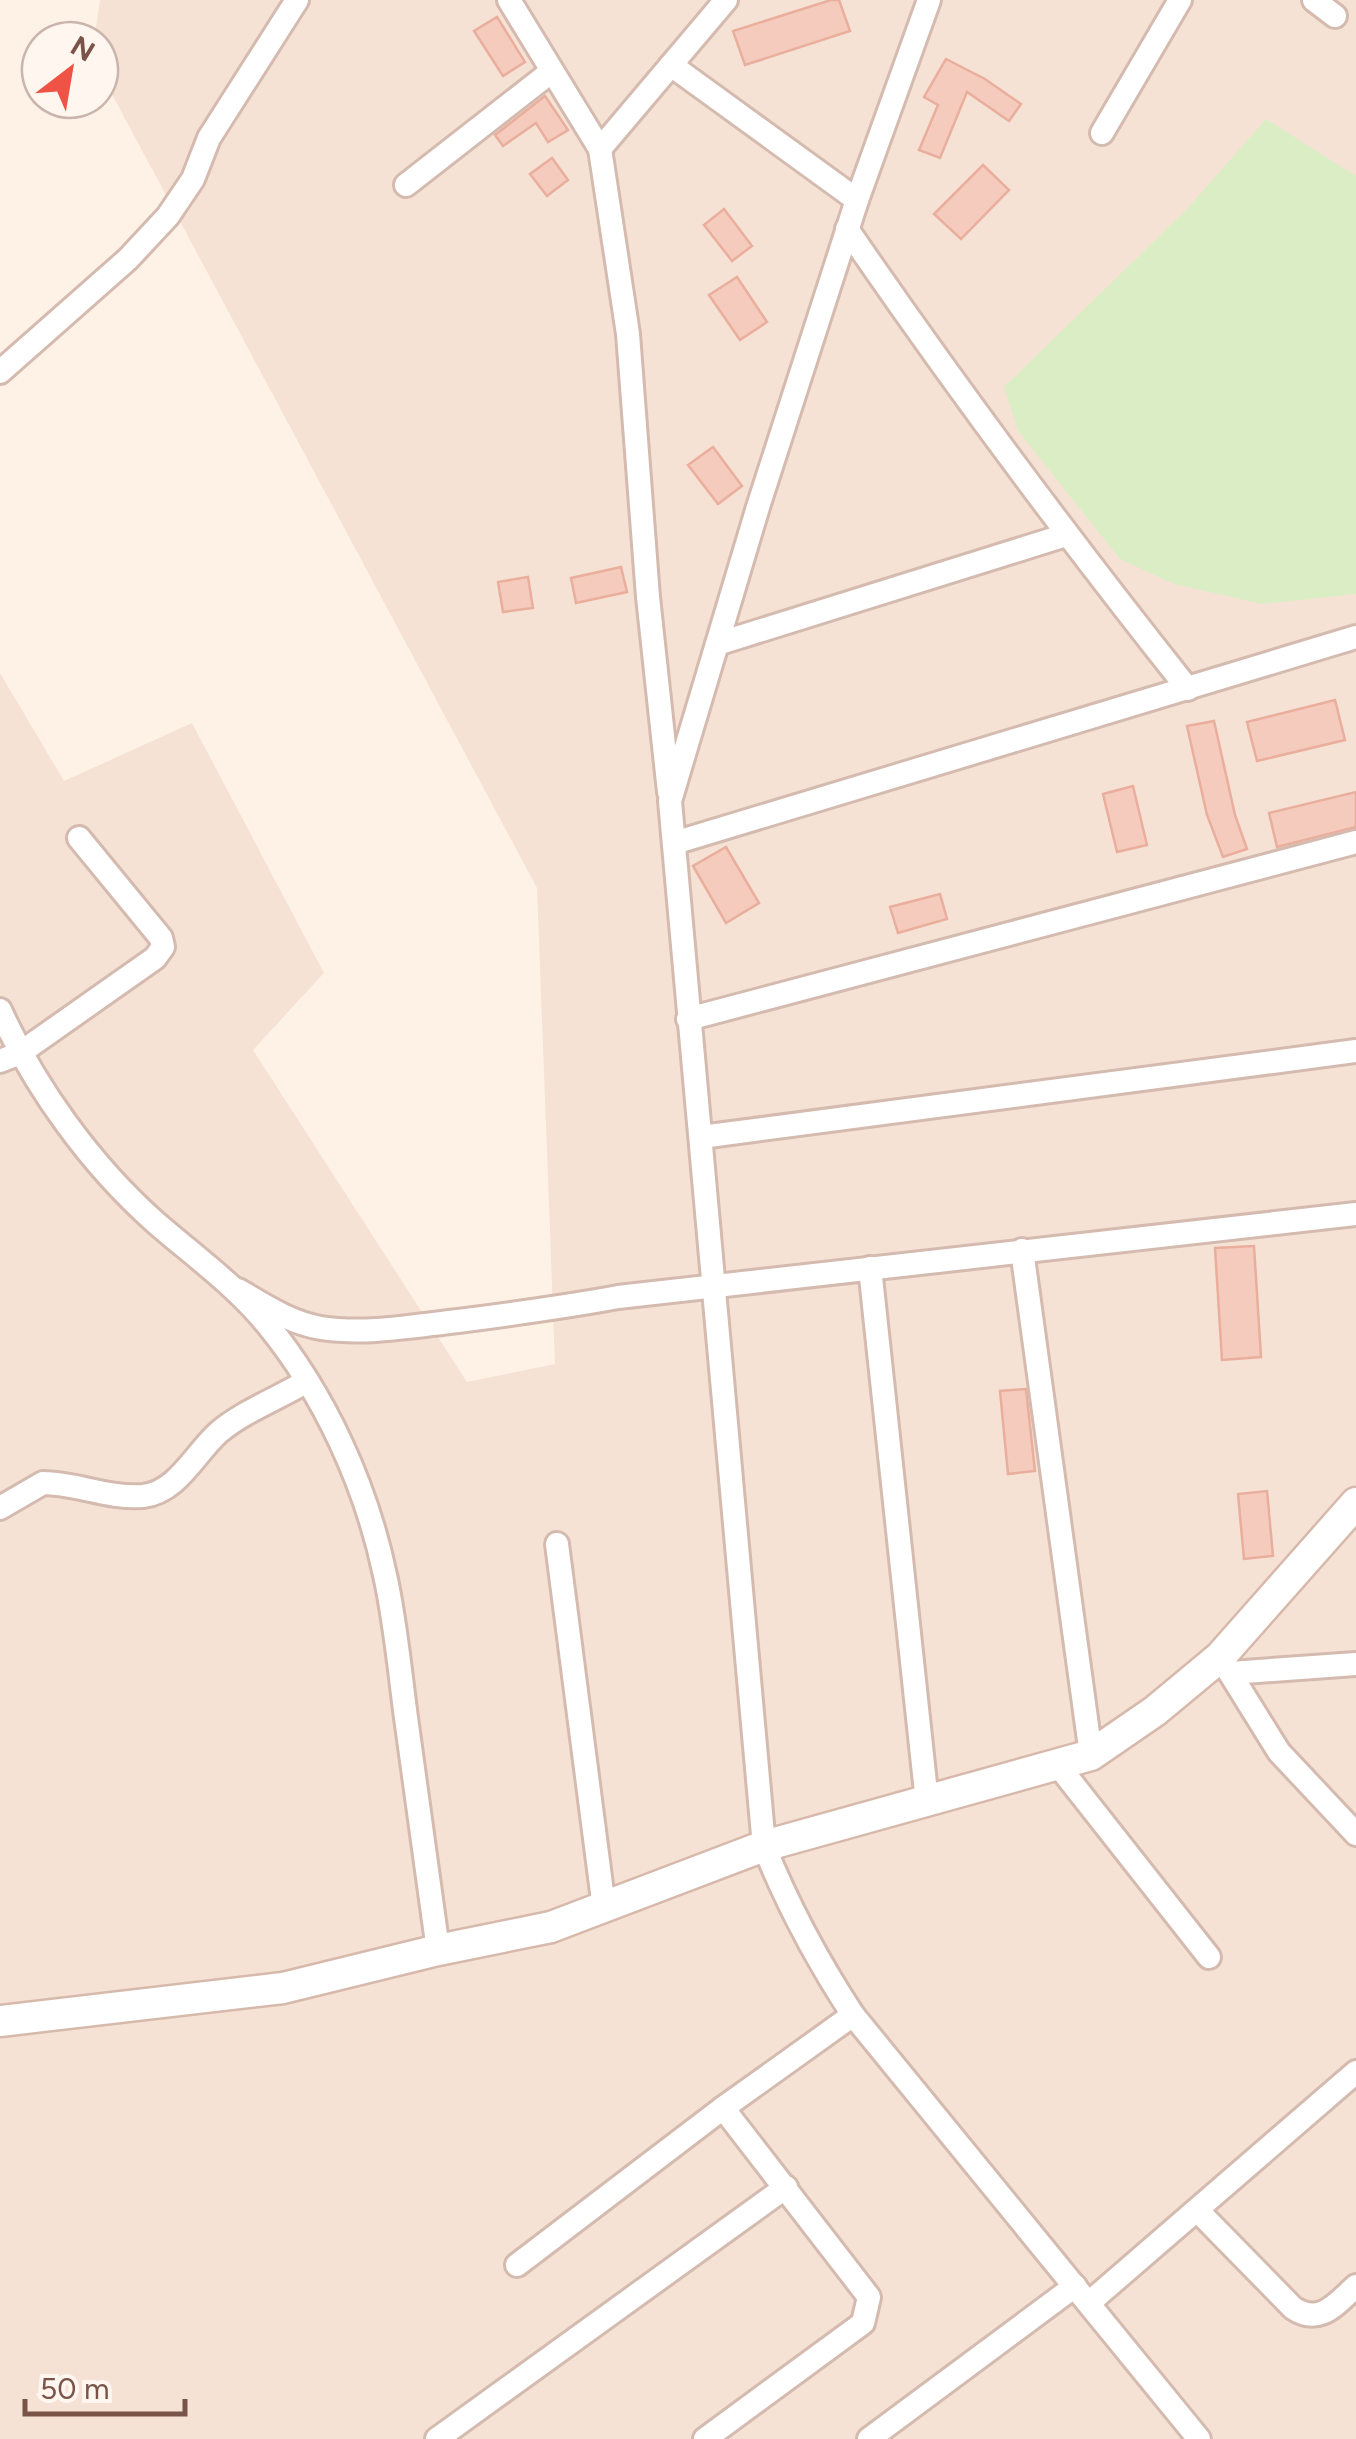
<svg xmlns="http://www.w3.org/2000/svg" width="1356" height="2439" font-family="Figtree,sans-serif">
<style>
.residential{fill:#f6e2d5}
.green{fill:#dbedc4}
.building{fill:#f5cbbd;stroke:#e9ae9c;stroke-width:2.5}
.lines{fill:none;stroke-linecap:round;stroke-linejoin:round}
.minor-casing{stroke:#d4baaf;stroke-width:28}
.secondary-casing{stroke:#d7b9ab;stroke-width:35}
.minor{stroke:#fff;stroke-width:22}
.secondary{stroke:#fff;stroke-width:30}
</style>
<rect width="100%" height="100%" fill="#fef2e7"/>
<path class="residential" d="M100,0H1356V2439H0V673L64,781L192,723L324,973L253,1050L467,1382L555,1364L537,888L100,72V40H94Z"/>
<path class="green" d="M1266,119L1356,176V594L1262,604L1174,584L1120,559L1018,431L1004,387L1184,212Z"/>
<g class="building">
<path d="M831,0H839L850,31L745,65L733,31Z"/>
<path d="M497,17L525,62L503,76L474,31Z"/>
<path d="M946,59L985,79L1021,104L1009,121L967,92L940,158L919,150L938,105L924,97Z"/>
<path d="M545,96L568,130L548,142L536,123L503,146L495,135Z"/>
<path d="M552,158L568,180L547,196L530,174Z"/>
<path d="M983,165L1009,190L961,239L934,214Z"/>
<path d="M724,209L752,246L732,261L704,225Z"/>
<path d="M737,277L767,322L740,340L709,295Z"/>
<path d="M713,447L742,486L718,504L688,465Z"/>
<path d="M621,567L627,592L576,603L571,578Z"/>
<path d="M528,577L533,608L503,612L498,582Z"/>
<path d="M1335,700L1345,740L1257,761L1247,722Z"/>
<path d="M1214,721L1235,815L1247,849L1223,857L1207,815L1187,726Z"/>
<path d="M1133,786L1147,845L1117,852L1103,794Z"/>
<path d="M1356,792V827L1277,847L1269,813Z"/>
<path d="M726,847L759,903L726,923L693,866Z"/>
<path d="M940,894L947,919L898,933L890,907Z"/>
<path d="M1254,1246L1261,1357L1222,1360L1215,1248Z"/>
<path d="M1026,1389L1035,1471L1008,1474L1000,1391Z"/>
<path d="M1267,1491L1273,1556L1244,1559L1238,1494Z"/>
</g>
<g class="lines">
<defs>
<g id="minor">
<path d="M509,0L600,149L628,334L648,597L669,792"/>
<path d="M929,0L857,200L758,507L670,801L764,1846C788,1906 817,1960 853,2015L1199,2439"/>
<path d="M1314,0L1335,16"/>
<path d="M671,65L857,200"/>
<path d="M1102,133L1180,0"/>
<path d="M600,149L726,0"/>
<path d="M406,185L552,71"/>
<path d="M847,229C956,388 1068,538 1188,689"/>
<path d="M0,372L128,259L168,216L193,179L209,138L297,0"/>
<path d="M717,644L1066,535"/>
<path d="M674,843L1356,637"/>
<path d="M0,1010C35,1088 91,1165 155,1222C194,1256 234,1284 267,1324C325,1395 366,1485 385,1575C396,1624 400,1675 407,1725C418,1800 428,1875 438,1950"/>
<path d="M688,1019L1356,842"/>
<path d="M0,1061L20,1053L155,958L163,947L161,938L79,838"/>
<path d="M701,1137L1356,1051"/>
<path d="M1022,1250L1091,1755"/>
<path d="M870,1268L927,1802"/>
<path d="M238,1290C264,1305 290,1323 321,1328C366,1335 413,1326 458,1321C512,1314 565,1307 618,1297L1356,1214"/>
<path d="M0,1508L43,1483C76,1483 109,1499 143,1496C178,1492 195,1453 219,1432C244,1411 279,1398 307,1381"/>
<path d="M557,1544L604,1908"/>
<path d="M1220,1657L1279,1752L1356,1834"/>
<path d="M1230,1673L1356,1664"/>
<path d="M1057,1764L1209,1957"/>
<path d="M1197,2210L1293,2308C1320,2326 1336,2304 1356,2286"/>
<path d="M517,2265L723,2108L853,2015"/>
<path d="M1090,2302L1356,2072"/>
<path d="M437,2439L786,2187"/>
<path d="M705,2439L863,2323L869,2297L723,2108"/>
<path d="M869,2439L1075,2286"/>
</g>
<path id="secondary" d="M0,2021L283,1988L438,1950L551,1927L764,1846L1091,1755L1155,1711L1220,1657L1356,1503"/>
</defs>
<use href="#minor" class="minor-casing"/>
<use href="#secondary" class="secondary-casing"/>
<use href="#minor" class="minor"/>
<use href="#secondary" class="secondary"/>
</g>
<g transform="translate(70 70) rotate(31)"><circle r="48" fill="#fff6ef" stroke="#cab5ad" stroke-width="2.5"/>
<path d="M0-8L18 38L0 25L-18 38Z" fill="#ef5345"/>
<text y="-15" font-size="28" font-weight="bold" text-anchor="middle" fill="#7a5449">N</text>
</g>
<path d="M25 2399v15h160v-15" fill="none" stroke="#7a5449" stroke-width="5"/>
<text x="40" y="2399" font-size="30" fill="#7a5449" stroke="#fff6ef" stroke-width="8" paint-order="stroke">50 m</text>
</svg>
